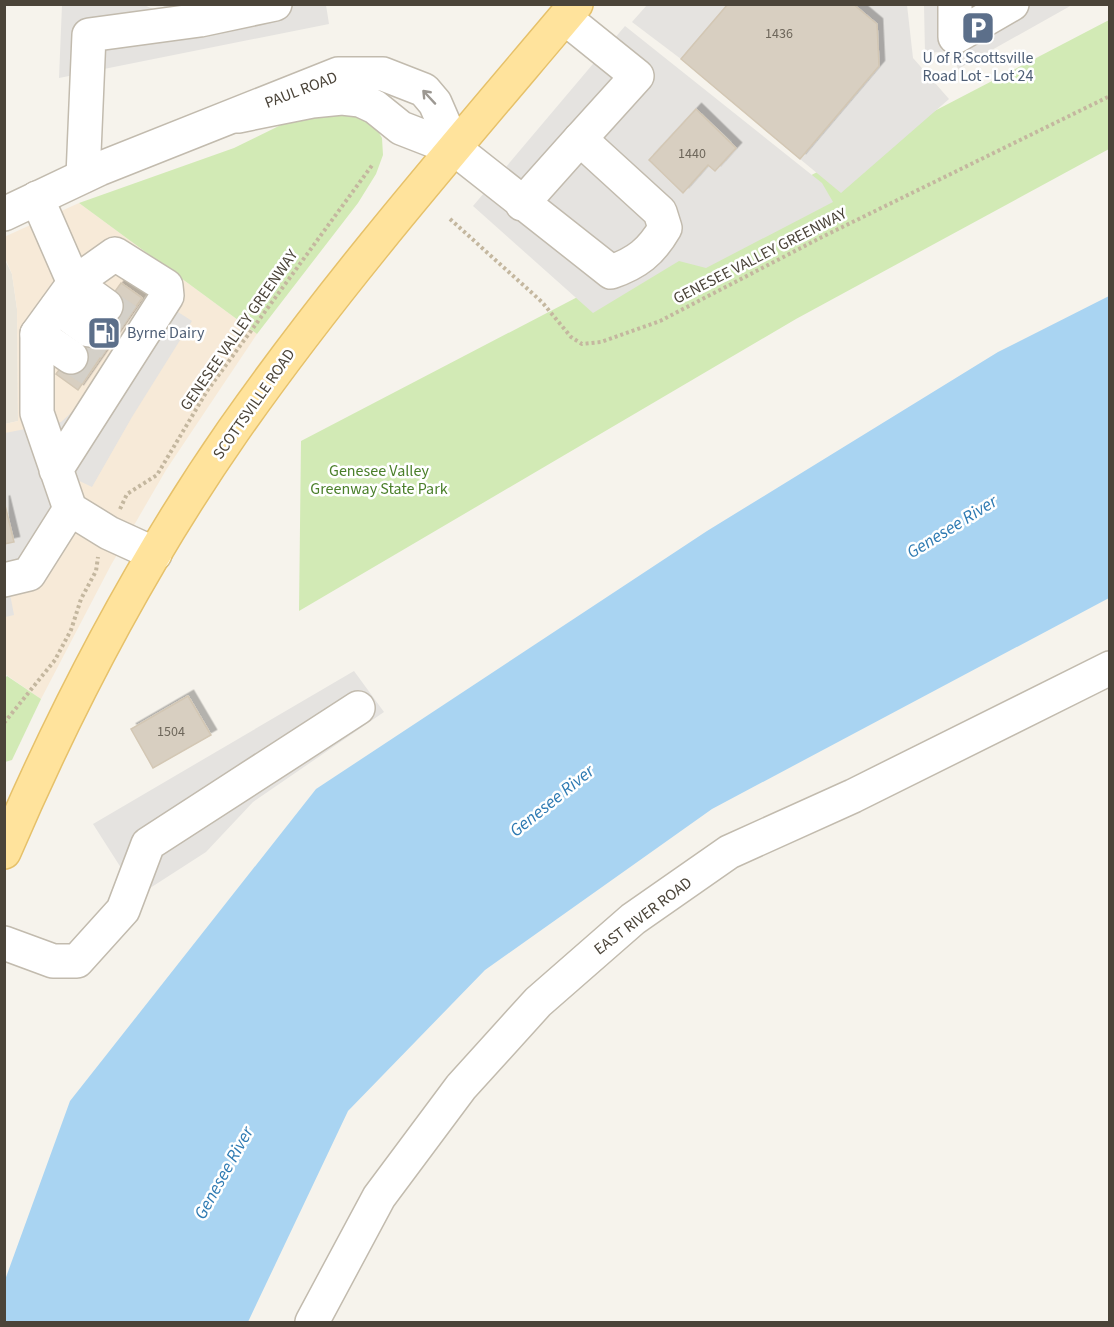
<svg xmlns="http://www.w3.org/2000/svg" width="1114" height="1327" font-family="'Source Sans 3',sans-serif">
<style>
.residential{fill:#eae5da}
.commercial{fill:#f7ead8}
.green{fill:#d2eab5}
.parking{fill:#e5e3e0;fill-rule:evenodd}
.water{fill:#a9d4f2}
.building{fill:#d8cfc1;stroke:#d3c7b4;stroke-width:1.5;filter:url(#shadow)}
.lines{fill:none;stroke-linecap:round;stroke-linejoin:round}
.minor-tunnel{stroke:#d4d0c8;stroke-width:33;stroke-dasharray:33 16;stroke-linecap:butt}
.minor-casing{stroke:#c2bbae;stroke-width:36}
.major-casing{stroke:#e6c16a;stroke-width:36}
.path{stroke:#c4b79f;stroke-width:4;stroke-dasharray:3 3;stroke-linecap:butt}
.minor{stroke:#fff;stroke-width:33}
.major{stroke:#ffe39c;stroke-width:33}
.oneway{stroke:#9c9892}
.labels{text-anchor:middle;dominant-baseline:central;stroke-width:5;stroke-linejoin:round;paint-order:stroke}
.number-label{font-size:14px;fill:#6e675b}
.service-label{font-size:16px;fill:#4e5e75;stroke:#fff}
.street-label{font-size:16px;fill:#4b4439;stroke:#fff}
.park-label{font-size:16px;fill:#4a7f2a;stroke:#fff}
.water-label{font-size:18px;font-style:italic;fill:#2e7ab2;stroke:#fff}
</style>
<defs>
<filter id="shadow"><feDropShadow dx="5.5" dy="-5.5" stdDeviation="0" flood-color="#0004"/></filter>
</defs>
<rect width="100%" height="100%" fill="#f6f3ec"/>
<path class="residential" d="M4,258L12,274L17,309L18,421L5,424Z"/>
<path class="commercial" d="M79,203L257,334L166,470L111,565L41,699L5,674V424L18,421L17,309L12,274L5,258L4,237Z"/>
<g class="green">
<path d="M1109,20V149L796,319L299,611L301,441Z"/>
<path d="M350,111L375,126L382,138L383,155L376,174L358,203L257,334L79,203L234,148L285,123L321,113Z"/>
<path d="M7,676L41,699L12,760L5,762L4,679Z"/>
</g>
<g class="parking">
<path d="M163,4L326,5L329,24L59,78L62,5H144L153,9L164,8Z"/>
<path d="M647,5H728L681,59L632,22Z"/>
<path d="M853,5H907L913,58L949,99L841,193L800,159L879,66L877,24Z"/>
<path d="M924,5H1072L958,69L952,51L925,53Z"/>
<path d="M625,26L822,183L833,202L706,268L679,261L593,313L473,206ZM696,109L732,141L731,144L736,148L715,171L708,165L683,193L649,160Z"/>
<path d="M153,296L192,321L132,417L92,487L69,476L10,594L14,615L5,617L4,544L14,542L5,501V433L61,422L92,394Z"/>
<path d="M354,671L384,712L253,802L206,852L147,890L123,871L93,824Z"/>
</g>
<path class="water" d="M1109,296V598L712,809L485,970L348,1111L248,1322H5V1280L70,1101L316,789L707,531L998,352Z"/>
<g class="building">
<path d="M728,4H853L877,24L879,66L800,159L681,59Z"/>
<path d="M696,109L736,148L715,171L708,165L683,193L649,160Z"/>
<path d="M121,283L142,298L78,390L56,374Z"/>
<path d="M4,501L14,542L4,544Z"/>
<path d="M188,696L211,735L153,768L131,729Z"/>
</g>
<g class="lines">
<g class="minor-tunnel">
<path d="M106,306L127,320"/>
<path d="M89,330L110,344"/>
<path d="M71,357L91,370"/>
</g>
<defs>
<g id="minor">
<path d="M955,4V37L1012,4"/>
<path d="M565,18L637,76L580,139"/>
<path d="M238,116L312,101L342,98L360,100L375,107L401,128L455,149L611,272C637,263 651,252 665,228L660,212L580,139L522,204"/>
<path d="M83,176L89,35L200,20L275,4"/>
<path d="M37,198L74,283L106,306"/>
<path d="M4,214L99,169L338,74H383L424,90L435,103L455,149"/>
<path d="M57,307L89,330"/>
<path d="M37,334L71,357"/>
<path d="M56,470L167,296L166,286L115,254L74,283L37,334V413L70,509L109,533L155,554"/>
<path d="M4,580L29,574L70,509"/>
<path d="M4,943L53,961H77L123,910L148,844L358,708"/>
<path d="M312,1322L379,1197L461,1087L538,1002L633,919L729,852L853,796L1110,668"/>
</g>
<path id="major" d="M4,852C67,705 142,562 233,431C338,281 458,144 576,4"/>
</defs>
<use href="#minor" class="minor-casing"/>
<use href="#major" class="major-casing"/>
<g class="path">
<path d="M450,219L542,302L571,337L582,344L601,342L660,321L822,237L1110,96"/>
<path d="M120,509L127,494L157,475L207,391L373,164"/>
<path d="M4,723L55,660L71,630L81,599L96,571L98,557"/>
</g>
<use href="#minor" class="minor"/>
<use href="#major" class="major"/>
</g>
<defs><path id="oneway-shaft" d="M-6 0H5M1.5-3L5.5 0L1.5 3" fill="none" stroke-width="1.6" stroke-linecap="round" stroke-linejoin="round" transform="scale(1.5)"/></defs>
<use class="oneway" href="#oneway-shaft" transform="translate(429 97) rotate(-133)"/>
<defs>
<symbol id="parking-square" viewBox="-11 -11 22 22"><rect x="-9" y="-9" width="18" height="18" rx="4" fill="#5c6f8a" stroke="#fff"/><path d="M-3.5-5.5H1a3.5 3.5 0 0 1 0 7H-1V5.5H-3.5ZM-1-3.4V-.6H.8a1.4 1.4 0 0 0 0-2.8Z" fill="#fff"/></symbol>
<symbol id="fuel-square" viewBox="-11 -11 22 22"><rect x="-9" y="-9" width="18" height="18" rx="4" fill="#5c6f8a" stroke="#fff"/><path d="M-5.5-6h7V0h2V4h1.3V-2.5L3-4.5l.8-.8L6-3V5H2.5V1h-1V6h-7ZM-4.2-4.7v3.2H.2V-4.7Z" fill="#fff"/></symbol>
</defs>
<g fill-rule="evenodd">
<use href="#parking-square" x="959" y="9" width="38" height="38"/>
<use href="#fuel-square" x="85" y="314" width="38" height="38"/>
</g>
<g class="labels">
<g class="number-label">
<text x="779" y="34">1436</text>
<text x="692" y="154">1440</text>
<text x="171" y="732">1504</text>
</g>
<g class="service-label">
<text x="978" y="58">U of R Scottsville<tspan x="978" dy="18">Road Lot - Lot 24</tspan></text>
<text x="127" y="333" text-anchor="start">Byrne Dairy</text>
</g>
<g class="street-label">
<text transform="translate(301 90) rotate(-21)">PAUL ROAD</text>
<text transform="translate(760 256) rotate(-27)">GENESEE VALLEY GREENWAY</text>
<text transform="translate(239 330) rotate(-55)">GENESEE VALLEY GREENWAY</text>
<text transform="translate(254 404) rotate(-55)">SCOTTSVILLE ROAD</text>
<text transform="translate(643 916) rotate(-37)">EAST RIVER ROAD</text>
</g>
<g class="park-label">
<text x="379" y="471">Genesee Valley<tspan x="379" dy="18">Greenway State Park</tspan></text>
</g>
<g class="water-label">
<text transform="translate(952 527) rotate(-32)">Genesee River</text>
<text transform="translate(552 801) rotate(-39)">Genesee River</text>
<text transform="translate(224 1173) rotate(-61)">Genesee River</text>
</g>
</g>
<rect width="1114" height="1327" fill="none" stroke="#4b4439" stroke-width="12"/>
</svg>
